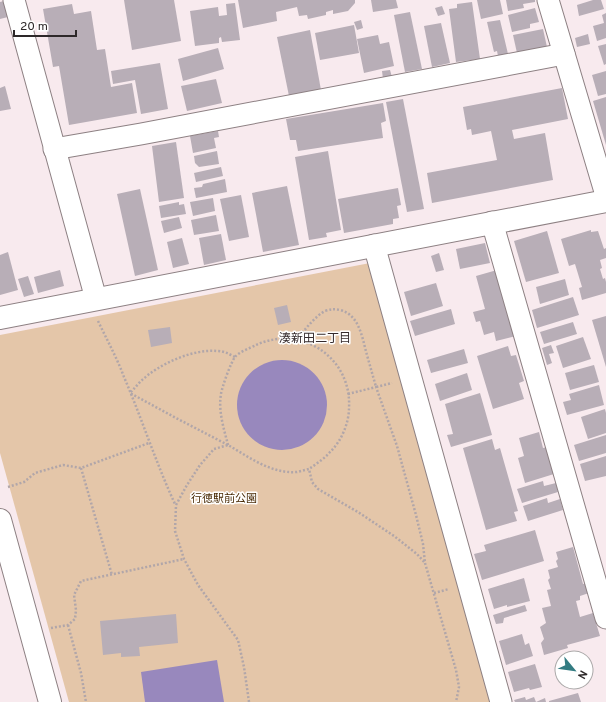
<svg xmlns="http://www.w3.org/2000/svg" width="606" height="702" font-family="Overpass,'Noto Sans JP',sans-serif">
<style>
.green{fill:#e4c6a9}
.water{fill:#9888bd}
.building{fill:#b8aeb7}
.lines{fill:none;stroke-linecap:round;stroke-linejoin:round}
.minor-casing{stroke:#8d8083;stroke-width:23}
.tertiary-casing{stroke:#8d8083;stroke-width:24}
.path{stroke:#b1a6a9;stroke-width:2.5;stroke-dasharray:2 2;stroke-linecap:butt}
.minor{stroke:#fff;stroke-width:21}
.tertiary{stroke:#fff;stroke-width:22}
.labels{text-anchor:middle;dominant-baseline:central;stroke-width:3;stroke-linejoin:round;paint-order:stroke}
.park-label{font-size:11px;fill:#492b06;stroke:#fff}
.neighbourhood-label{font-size:12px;fill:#352b2d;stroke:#fff}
</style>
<rect width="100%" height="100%" fill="#f8eaee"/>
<path class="green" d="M370,263L493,702H69L0,453V335Z"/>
<g class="water">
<circle cx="282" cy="405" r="45"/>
<path d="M217,660L224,702H145L141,672Z"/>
</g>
<g class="building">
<path d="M124,0H174L181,41L132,50Z"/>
<path d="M238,0H355V3L348,11L333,14V10L326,12V15L308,19L307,15L299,16L297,7L276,12L277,21L243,28Z"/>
<path d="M371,0H396L398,8L373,12Z"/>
<path d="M477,0H500L503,14L481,19Z"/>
<path d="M506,0H535V2L523,4L524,8L508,11Z"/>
<path d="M593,0H601L604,9L579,16L577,5Z"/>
<path d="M4,1L8,17L0,19V2Z"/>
<path d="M472,2L480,59L456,62L449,9L457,8V4Z"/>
<path d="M235,3L240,40L222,42L221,37L219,38V43L195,46L190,11L218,7L219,16L227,15L226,4Z"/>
<path d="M72,4L74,14L91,11L97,50L105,49L111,87L132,83L137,113L69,125L59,66L53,67L43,9Z"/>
<path d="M442,6L445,14L438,16L435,8Z"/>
<path d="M535,8L539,22L530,24V28L512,32L508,15Z"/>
<path d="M410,12L422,69L405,72L394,15Z"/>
<path d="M606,13V38L597,41L593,26L604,23L602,15Z"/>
<path d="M361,20L363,28L357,30L354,22Z"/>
<path d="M500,20L508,54L498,56L497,51L494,52L487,22Z"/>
<path d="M441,23L450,63L432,67L424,26Z"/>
<path d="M354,25L359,53L320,60L315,33Z"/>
<path d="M543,29L547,47L517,53L513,35Z"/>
<path d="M310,30L321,90L289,96L277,37Z"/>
<path d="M588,34L590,44L577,47L575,38Z"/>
<path d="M378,35L380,44L389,42L394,66L364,73L357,39Z"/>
<path d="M606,44V64L604,65L598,46Z"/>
<path d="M218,48L224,69L183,81L178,59Z"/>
<path d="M160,63L168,109L141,114L135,80L113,84L111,71Z"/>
<path d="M390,70L392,77L383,79L382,71Z"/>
<path d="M606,71V94L598,96L592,75Z"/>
<path d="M216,79L222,103L187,111L181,86Z"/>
<path d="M5,86L11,109L0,111V88Z"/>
<path d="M562,88L568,119L512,130L514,139L545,133L553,180L432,203L427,173L497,160L491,131L472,135L471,129L467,130L463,107Z"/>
<path d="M606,97V145L593,101Z"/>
<path d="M403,99L424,209L407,212L386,102Z"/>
<path d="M383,103L386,121L381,123L383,138L298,151L296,140H290L286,119Z"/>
<path d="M218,131L219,137L214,138L216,148L193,153L190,136Z"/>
<path d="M176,142L184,198L159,202L152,146Z"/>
<path d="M217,151L219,164L199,167L195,163L194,156Z"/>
<path d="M328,151L341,230L326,233L327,237L309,240L295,157Z"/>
<path d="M221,167L223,176L196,182L194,173Z"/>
<path d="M225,179L227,192L196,198L194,188L202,187L203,184Z"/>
<path d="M287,186L299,245L263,252L252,193Z"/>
<path d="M398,188L401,205L397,206L399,218L393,219V224L344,233L338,199Z"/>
<path d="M140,189L158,270L135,276L117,194Z"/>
<path d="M241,195L249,237L229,241L220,199Z"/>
<path d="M213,198L215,211L193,216L190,202Z"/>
<path d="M179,202V205L184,204L186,214L161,218L159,206Z"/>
<path d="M216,215L219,231L194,235L191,220Z"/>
<path d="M179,217L182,228L164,233L161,221Z"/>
<path d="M591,230V232L598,231L604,249L606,248V258L600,260L602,268L600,269L603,279L605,278L606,282V293L582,300L579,288L582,287L575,264L569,266L561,239Z"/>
<path d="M547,231L559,273L526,282L514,241Z"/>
<path d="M221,234L226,260L204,265L199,238Z"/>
<path d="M182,238L189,264L173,268L167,242Z"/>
<path d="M485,243L490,263L460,269L456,249Z"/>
<path d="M8,252L18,290L0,295V255Z"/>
<path d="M439,253L444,270L436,272L431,256Z"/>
<path d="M60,270L64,286L38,293L34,277Z"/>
<path d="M497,270L516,336L496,341L494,332L484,335L480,321L476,322L473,312L485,309L476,276Z"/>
<path d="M28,276L34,294L24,297L18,279Z"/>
<path d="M565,279L569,295L540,304L536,287Z"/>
<path d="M436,283L443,306L411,316L404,292Z"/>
<path d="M573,297L579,315L537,328L532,310Z"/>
<path d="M287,305L291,322L278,325L274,308Z"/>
<path d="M451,309L455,324L415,336L410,321Z"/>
<path d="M606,316V367L592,320Z"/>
<path d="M573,322L577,334L544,344L540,332Z"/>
<path d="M170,327L172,343L151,347L148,330Z"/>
<path d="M583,337L591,359L563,368L556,346Z"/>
<path d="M551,345L554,353L549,354L552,363L547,365L542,348Z"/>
<path d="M508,346L511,356L516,355L524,381L519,383L524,399L493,409L477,356Z"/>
<path d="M464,349L468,363L431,373L427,360Z"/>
<path d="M594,365L599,382L570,390L565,373Z"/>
<path d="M467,373L472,390L440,401L435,384Z"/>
<path d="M599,385L604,405L567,415L563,402L571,400L569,394Z"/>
<path d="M480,393L492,435L451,447L447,435L453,434L445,404Z"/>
<path d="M605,409L606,413V433L588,439L581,417Z"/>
<path d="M539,432L543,448L547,447L554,474L525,483L518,458L524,456L519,438Z"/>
<path d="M606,435V453L579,461L574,445Z"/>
<path d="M492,439L495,450L500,448L518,511L514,512L517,521L486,530L463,448Z"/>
<path d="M606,456V476L585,481L580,464Z"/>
<path d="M543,481L544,486L556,483L558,492L522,503L517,489Z"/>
<path d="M547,498L548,503L560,499L563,510L528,521L523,506Z"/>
<path d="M535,530L544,561L482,580L474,554L486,551L484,545Z"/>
<path d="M573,547L583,584L587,583L589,593L580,596V600L576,601L580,617L593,613L600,636L567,645L568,648L544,655L541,643L544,639L540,627L546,623L542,608L551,606L547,590L551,589L548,580L550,578L548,570L558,567L556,561L558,559L556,552Z"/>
<path d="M524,578L530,601L507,607V605L494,609L488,589Z"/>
<path d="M525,605L527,611L504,618L503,623L496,624L493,615Z"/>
<path d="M176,614L178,643L139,647L140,656L121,657V653L103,655L100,621Z"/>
<path d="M522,634L525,645L529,643L533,656L506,665L499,641Z"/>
<path d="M535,664L542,687L530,690L529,688L514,692L508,672Z"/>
<path d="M578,693L581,702H549V701Z"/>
<path d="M525,697L526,700L534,697L536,702L545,698L546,702H515L514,700Z"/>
</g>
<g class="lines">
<defs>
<g id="minor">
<path d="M14,0L96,299"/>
<path d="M548,0L606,195"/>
<path d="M54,149L141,134L564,54"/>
<path d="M492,222L606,618"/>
<path d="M374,245L501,702"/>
</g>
<g id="tertiary">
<path d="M0,318L606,201"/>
<path d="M0,520L50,702"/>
</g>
</defs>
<use href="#minor" class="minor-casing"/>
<use href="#tertiary" class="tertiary-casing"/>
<g class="path">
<path d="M98,321C107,340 117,358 124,377C142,419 156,463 175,504"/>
<path d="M297,339C305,330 314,317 325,311C331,309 335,309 340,310C360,315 362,338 367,355C370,366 373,376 376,387L392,383"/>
<path d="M348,394L376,387L397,446L416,515L423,544L425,563L456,670L459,687L456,702"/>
<path d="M228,445C224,429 218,411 221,394C222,387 231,362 235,357C239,352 250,348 256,345C302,324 352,358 349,408C349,423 341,442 330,452C324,459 316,464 309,469"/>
<path d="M228,445L176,418L130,393C134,389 137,385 141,381C159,364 192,349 217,351C224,351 229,354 235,357"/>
<path d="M81,468L112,575"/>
<path d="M8,487L24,482L35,473L63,465L81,468L149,443"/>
<path d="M434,593L449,589"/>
<path d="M68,625L81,673L86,702"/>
<path d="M51,628L68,625L75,619L76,610L74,595L81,581L184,559"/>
<path d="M249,702L244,667L238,640L198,585L184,559L175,531L176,505L187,485L200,465L214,449L228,445C249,457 271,474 297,472C301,471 305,470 309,469L312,482L318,489L358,512L394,536L417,554L425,563"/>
</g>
<use href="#minor" class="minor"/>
<use href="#tertiary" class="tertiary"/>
</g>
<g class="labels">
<g class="park-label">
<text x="224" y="499">行徳駅前公園</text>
</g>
<g class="neighbourhood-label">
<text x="315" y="339">湊新田二丁目</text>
</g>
</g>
<g transform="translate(574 670) rotate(119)"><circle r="19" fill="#ffffff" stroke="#aba9a9"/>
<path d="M0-3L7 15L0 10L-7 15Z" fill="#337c82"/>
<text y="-6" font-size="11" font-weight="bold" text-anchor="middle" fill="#2d2829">N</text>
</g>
<path d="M14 30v6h62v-6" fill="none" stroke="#2d2829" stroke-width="2"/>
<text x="20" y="30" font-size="12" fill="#2d2829" stroke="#ffffff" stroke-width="3" paint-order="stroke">20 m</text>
</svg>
